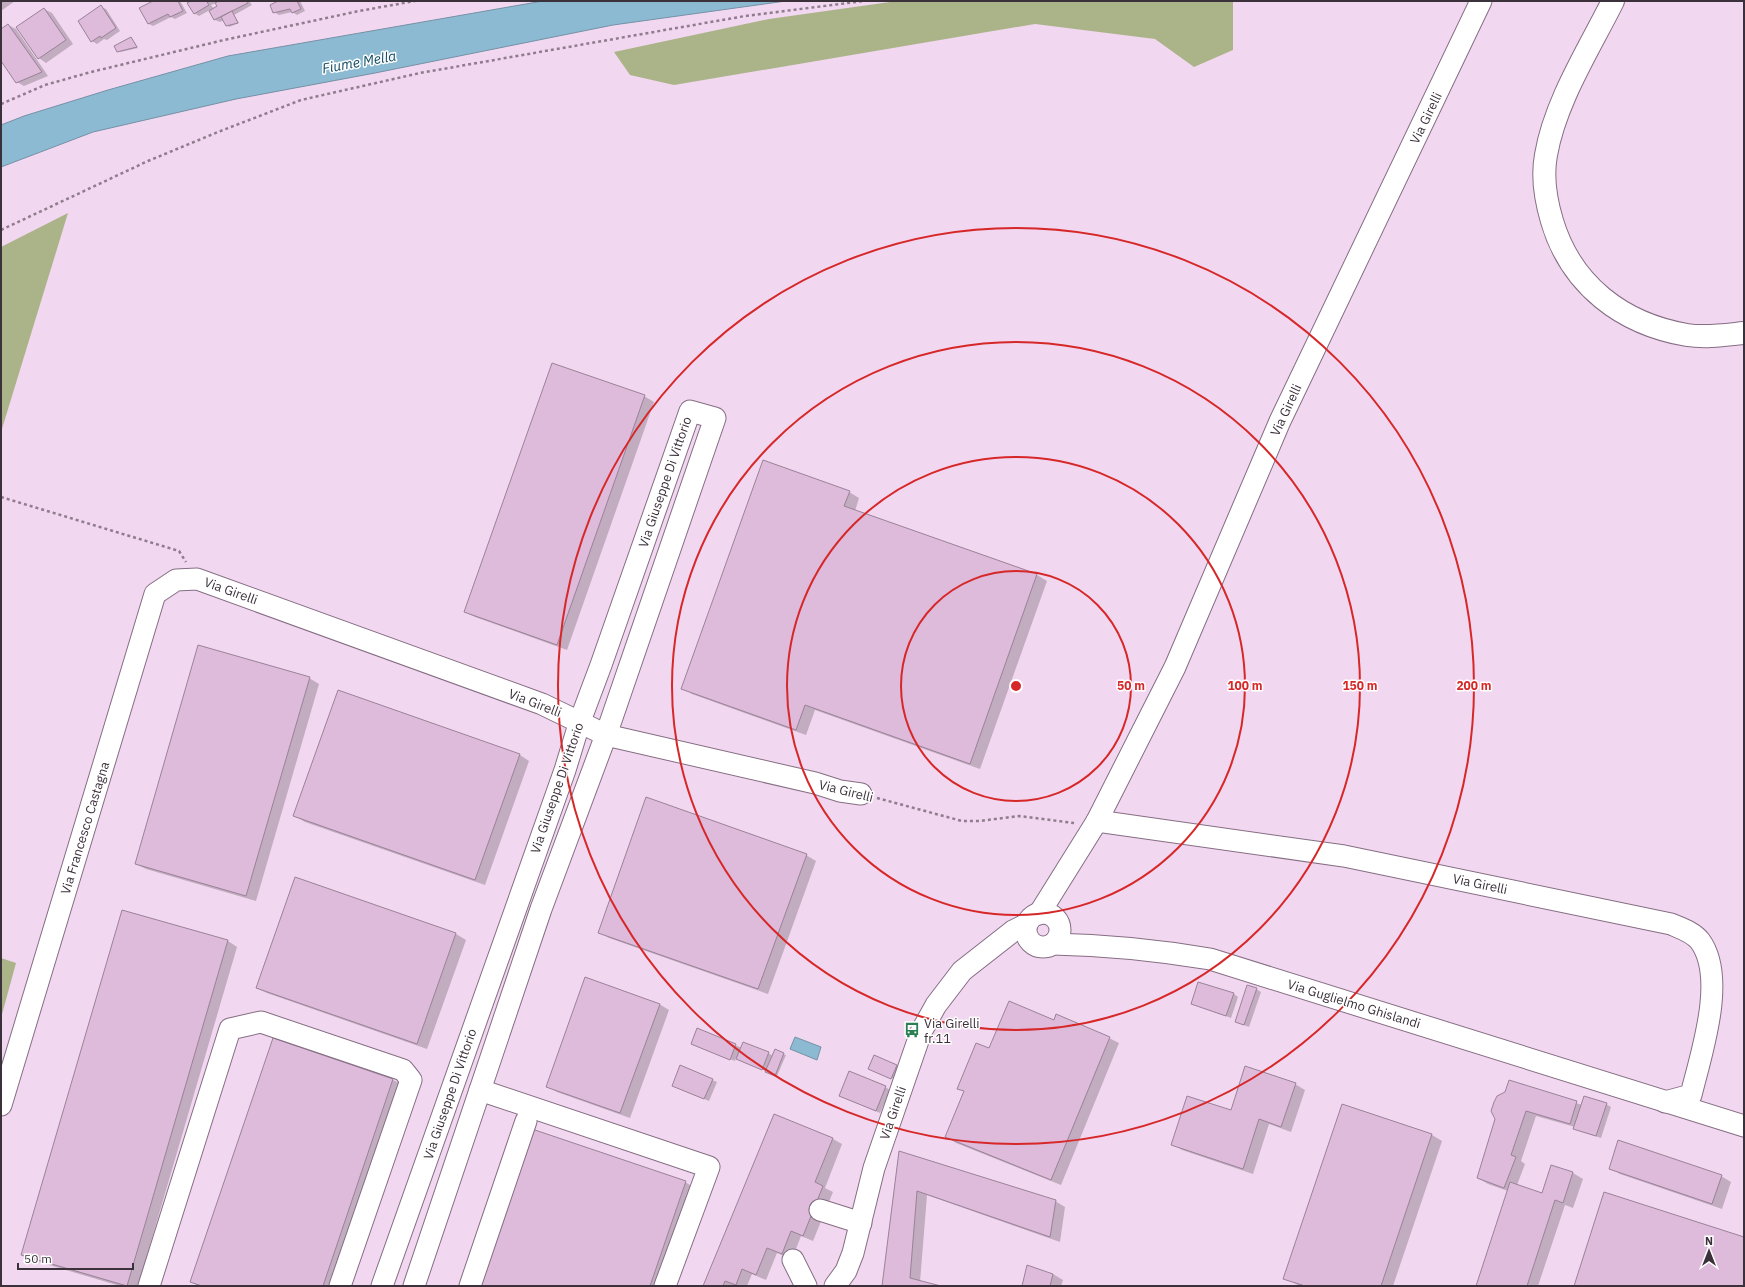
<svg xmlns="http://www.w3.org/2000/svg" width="1745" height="1287" font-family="'IBM Plex Sans',sans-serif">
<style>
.forest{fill:#abb489}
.water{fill:#8dbad3;stroke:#7491a5}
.shadow{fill:#0003;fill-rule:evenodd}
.building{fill:#debadb;stroke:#9a8298}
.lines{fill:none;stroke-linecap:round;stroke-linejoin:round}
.minor-casing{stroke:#856e83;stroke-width:23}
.highway-casing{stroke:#856e83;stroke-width:24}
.path{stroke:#8f7d8e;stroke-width:2.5;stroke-dasharray:3 3;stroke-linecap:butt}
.minor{stroke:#fff;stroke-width:21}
.highway{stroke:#fff;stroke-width:22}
.ring{fill:none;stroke:#d62828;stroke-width:2}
.labels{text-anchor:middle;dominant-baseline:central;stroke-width:3;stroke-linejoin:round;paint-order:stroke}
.street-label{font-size:13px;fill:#3b313a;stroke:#fff}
.poi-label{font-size:13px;fill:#3b313a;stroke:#fff;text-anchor:start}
.water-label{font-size:14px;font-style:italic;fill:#0f4a63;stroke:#fff}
.centre{fill:#d62828;stroke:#fff;stroke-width:2}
.ring-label{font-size:12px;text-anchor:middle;font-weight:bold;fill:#d62828;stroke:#fff;stroke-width:3;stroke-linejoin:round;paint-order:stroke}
</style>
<rect width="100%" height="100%" fill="#f2d7f0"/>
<g class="forest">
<path d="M897,1H1233V50L1194,67L1155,39L1035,24L674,85L630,75L614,52L769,19Z"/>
<path d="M68,213L1,432V247Z"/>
<path d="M1,958L16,963L1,1018Z"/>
</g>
<g class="water">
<path d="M543,1H786L613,25L375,73L236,99L93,132L1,167V125L24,116L108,90L228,56Z"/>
<path d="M795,1037L821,1047L817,1060L790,1049Z"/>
</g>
<g class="shadow">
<path d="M1,1H15L1,11Z"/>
<path d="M155,1H180L187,13L175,19L171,17L153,26L149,24L141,9Z"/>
<path d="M192,1H249L252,5L234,15L239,23L229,27L224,20L220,22L215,20L210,10L199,16L194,13ZM216,3L218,7L214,9L211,5Z"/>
<path d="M281,1H300L305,11L297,15L292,12L279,15L274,12Z"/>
<path d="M101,7L106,9L120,31L107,40L104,39L97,44L92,41Z"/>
<path d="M44,9L52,13L73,44L46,63L39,58L18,27Z"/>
<path d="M8,25L16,29L48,76L24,86L17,82L1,59V30Z"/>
<path d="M131,38L138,48L120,52L118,51Z"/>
<path d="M644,396L654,402L567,650L475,617L465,612Z"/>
<path d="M849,492L859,498L855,511L1037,575L1047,581L980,769L815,710L806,735L692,694L683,688Z"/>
<path d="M309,678L319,684L256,901L146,869L136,864Z"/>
<path d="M520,755L529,761L485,885L305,822L295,816Z"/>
<path d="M806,855L816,861L768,994L609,938L599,932Z"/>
<path d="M295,878L456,934L466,940L427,1049L267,993L257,988Z"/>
<path d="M228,941L237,947L138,1286H120L32,1260L22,1255Z"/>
<path d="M1256,989L1261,992L1249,1027L1241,1024Z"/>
<path d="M1234,994L1238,997L1231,1018L1192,1004Z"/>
<path d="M659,1004L669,1010L630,1118L557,1092L547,1086Z"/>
<path d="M1055,1021L1109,1038L1119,1043L1061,1185L956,1143L947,1137L965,1092L959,1088L990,1050Z"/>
<path d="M698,1029L742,1048L768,1053L773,1056L775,1051L786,1055L777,1076L736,1058L735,1061L696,1046Z"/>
<path d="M274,1039L393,1080L403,1085L335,1286H199L191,1282Z"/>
<path d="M897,1066L901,1068L896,1080L874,1071Z"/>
<path d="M712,1080L717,1082L709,1101L678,1088Z"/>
<path d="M1509,1081L1582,1105L1606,1104L1611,1107L1601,1138L1579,1131L1575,1127L1536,1116L1521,1161L1525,1164L1517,1185L1543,1194L1552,1166L1573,1173L1583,1179L1573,1208L1565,1205L1538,1286H1477L1508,1191L1488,1184L1478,1178Z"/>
<path d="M1295,1084L1305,1090L1291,1132L1269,1124L1253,1174L1182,1150L1172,1144L1231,1112Z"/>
<path d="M885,1087L890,1090L880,1113L845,1098Z"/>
<path d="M1342,1105L1432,1135L1442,1141L1393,1286H1300L1284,1278Z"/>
<path d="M833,1139L842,1144L825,1188L833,1192L813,1241L801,1236L792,1259L777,1253L766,1280L752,1274L747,1286H705Z"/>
<path d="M899,1152L1055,1201L1065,1207L1060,1242L927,1195L920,1282L937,1286H883Z"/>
<path d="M1610,1168L1721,1176L1731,1182L1722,1209L1620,1174Z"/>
<path d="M685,1182L695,1188L662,1286H480Z"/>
<path d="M1028,1267L1053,1274L1063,1280L1061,1286H1023Z"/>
</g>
<g class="building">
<path d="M153,1H178L183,11L170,17L168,14L148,24L139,8Z"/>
<path d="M191,1H210L207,2L209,5L194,14L187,3Z"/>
<path d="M219,1H247L248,3L214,20L209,11L217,6L215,3Z"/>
<path d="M278,1H297L301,9L292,13L290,9L273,13L270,5Z"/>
<path d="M101,5L116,28L101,38L100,36L91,42L78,21Z"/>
<path d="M44,8L66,40L38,59L16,27Z"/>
<path d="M232,11L238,23L226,26L221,17Z"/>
<path d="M8,24L42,72L16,83L1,61V29Z"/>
<path d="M131,37L137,47L117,52L114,46Z"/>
<path d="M552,363L645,395L557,645L464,612Z"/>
<path d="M763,460L850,491L844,506L1037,574L970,764L805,705L796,730L681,689Z"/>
<path d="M198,645L310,677L246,896L135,864Z"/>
<path d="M338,690L520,754L475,880L293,816Z"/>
<path d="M646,797L807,854L758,989L598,933Z"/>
<path d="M295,877L456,933L417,1044L256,988Z"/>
<path d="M122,910L228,940L127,1286L21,1255Z"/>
<path d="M585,977L660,1004L620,1113L546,1087Z"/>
<path d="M1198,982L1234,993L1226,1016L1191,1004Z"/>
<path d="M1247,985L1257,988L1244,1025L1235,1022Z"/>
<path d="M1009,1001L1054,1020L1056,1014L1110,1037L1051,1180L945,1137L964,1091L957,1089L976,1043L989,1048Z"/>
<path d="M697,1028L736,1044L730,1060L691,1044Z"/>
<path d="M273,1038L393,1079L323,1286H202L190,1282Z"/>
<path d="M743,1042L769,1052L762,1070L736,1059Z"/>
<path d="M775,1049L784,1053L775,1076L765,1072Z"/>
<path d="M874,1055L897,1065L891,1079L868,1069Z"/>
<path d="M680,1065L713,1079L704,1099L672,1086Z"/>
<path d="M1245,1066L1296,1083L1281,1127L1259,1119L1243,1169L1171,1145L1187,1096L1231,1110Z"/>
<path d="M849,1071L886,1086L876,1111L839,1096Z"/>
<path d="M1509,1080L1577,1101L1570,1124L1526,1111L1511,1155L1516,1157L1504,1188L1477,1178L1495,1119L1491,1111L1494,1102L1497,1096L1505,1092Z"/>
<path d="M1584,1096L1607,1103L1596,1136L1573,1129Z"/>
<path d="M1342,1104L1432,1134L1381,1286H1305L1283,1279Z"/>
<path d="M774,1114L833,1138L815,1182L823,1186L803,1236L791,1231L782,1254L767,1248L756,1275L742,1269L736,1285L725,1281L723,1286H703Z"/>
<path d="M532,1129L686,1181L650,1286H479Z"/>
<path d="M1618,1140L1722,1175L1712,1204L1609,1169Z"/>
<path d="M899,1151L1056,1200L1050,1237L917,1191L910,1278L941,1286H882Z"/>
<path d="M1551,1165L1573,1172L1563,1203L1555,1200L1527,1286H1476L1510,1182L1542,1193Z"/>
<path d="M1604,1192L1744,1237V1286H1574Z"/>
<path d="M1027,1265L1053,1274L1050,1286H1022Z"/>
</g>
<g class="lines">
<defs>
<g id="minor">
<path d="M1097,821L1344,856L1671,924C1680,928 1693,932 1700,941C1727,978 1701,1054 1691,1095L1665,1102"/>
<circle cx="1043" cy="930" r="17"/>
<path d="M1039,914L1097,821L1175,667L1280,421L1481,1"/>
<path d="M1053,944C1108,945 1156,950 1210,959L1744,1126"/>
<path d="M480,1090L709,1167L665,1286"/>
<path d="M1,1105L155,594L176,580L197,579L542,704L606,735L815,783L840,791L861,794"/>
<path d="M820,1210L861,1223"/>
<path d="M793,1260L806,1286"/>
<path d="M149,1286L230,1029L261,1022L403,1070L411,1080L340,1286"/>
<path d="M382,1286L565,770L580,721L601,665L690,411L715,418L606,735L541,909L414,1286"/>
<path d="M470,1286L526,1121"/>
<path d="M835,1286L846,1271L853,1253L874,1168L921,1032L936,1005L962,971L1013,931L1027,924"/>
</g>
<path id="highway" d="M1613,1C1589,49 1555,102 1546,155C1542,176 1546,201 1552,221C1571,285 1622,324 1687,335C1706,338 1725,335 1744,333"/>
</defs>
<use href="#minor" class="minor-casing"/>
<use href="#highway" class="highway-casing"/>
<g class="path">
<path d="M1,104L45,85L91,72L224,40L359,11L415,1"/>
<path d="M1,230L148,161L218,132L301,100L420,73L745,16L864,1"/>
<path d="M1,497L179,551L186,562"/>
<path d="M877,798L962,821H979L1019,816L1074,823"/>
</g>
<use href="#minor" class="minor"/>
<use href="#highway" class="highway"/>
</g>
<g class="ring">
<circle cx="1016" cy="686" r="115"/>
<circle cx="1016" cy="686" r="229"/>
<circle cx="1016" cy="686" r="344"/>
<circle cx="1016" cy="686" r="458"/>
</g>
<defs>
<symbol id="bus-bare" viewBox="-9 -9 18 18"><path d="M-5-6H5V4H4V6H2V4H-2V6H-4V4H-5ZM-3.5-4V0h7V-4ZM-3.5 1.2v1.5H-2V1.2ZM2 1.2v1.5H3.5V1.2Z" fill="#2b8053" stroke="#fff" stroke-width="2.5" paint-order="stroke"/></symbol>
</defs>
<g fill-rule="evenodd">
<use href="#bus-bare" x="901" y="1019" width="22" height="22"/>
</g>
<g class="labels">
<g class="street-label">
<text transform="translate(1426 118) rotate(-64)">Via Girelli</text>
<text transform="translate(1286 410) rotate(-65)">Via Girelli</text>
<text transform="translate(665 482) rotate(-71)">Via Giuseppe Di Vittorio</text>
<text transform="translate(231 591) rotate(20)">Via Girelli</text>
<text transform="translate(535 703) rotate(21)">Via Girelli</text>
<text transform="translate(557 788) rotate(-71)">Via Giuseppe Di Vittorio</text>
<text transform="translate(846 791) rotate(14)">Via Girelli</text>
<text transform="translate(85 828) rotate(-73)">Via Francesco Castagna</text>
<text transform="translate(1480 884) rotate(12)">Via Girelli</text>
<text transform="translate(1354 1004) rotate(17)">Via Guglielmo Ghislandi</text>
<text transform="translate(450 1094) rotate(-71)">Via Giuseppe Di Vittorio</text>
<text transform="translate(893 1113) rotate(-71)">Via Girelli</text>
</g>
<g class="poi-label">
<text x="924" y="1023">Via Girelli<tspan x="924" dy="15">fr.11</tspan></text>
</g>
<g class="water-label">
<text transform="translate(359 62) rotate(-10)">Fiume Mella</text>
</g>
</g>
<circle cx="1016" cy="686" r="6" class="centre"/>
<g class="ring-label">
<text x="1131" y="690">50 m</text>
<text x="1245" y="690">100 m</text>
<text x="1360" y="690">150 m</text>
<text x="1474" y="690">200 m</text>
</g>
<rect width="1745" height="1287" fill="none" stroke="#3b313a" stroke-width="4"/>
<g transform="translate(1709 1251)" stroke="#ffffff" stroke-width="3" paint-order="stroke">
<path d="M0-3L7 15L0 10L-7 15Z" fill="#3b313a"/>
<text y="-6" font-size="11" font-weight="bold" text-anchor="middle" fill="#3b313a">N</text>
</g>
<path d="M18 1263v6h115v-6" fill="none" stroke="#3b313a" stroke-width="2"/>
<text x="24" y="1263" font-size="12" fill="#3b313a" stroke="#ffffff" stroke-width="3" paint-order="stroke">50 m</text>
</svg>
